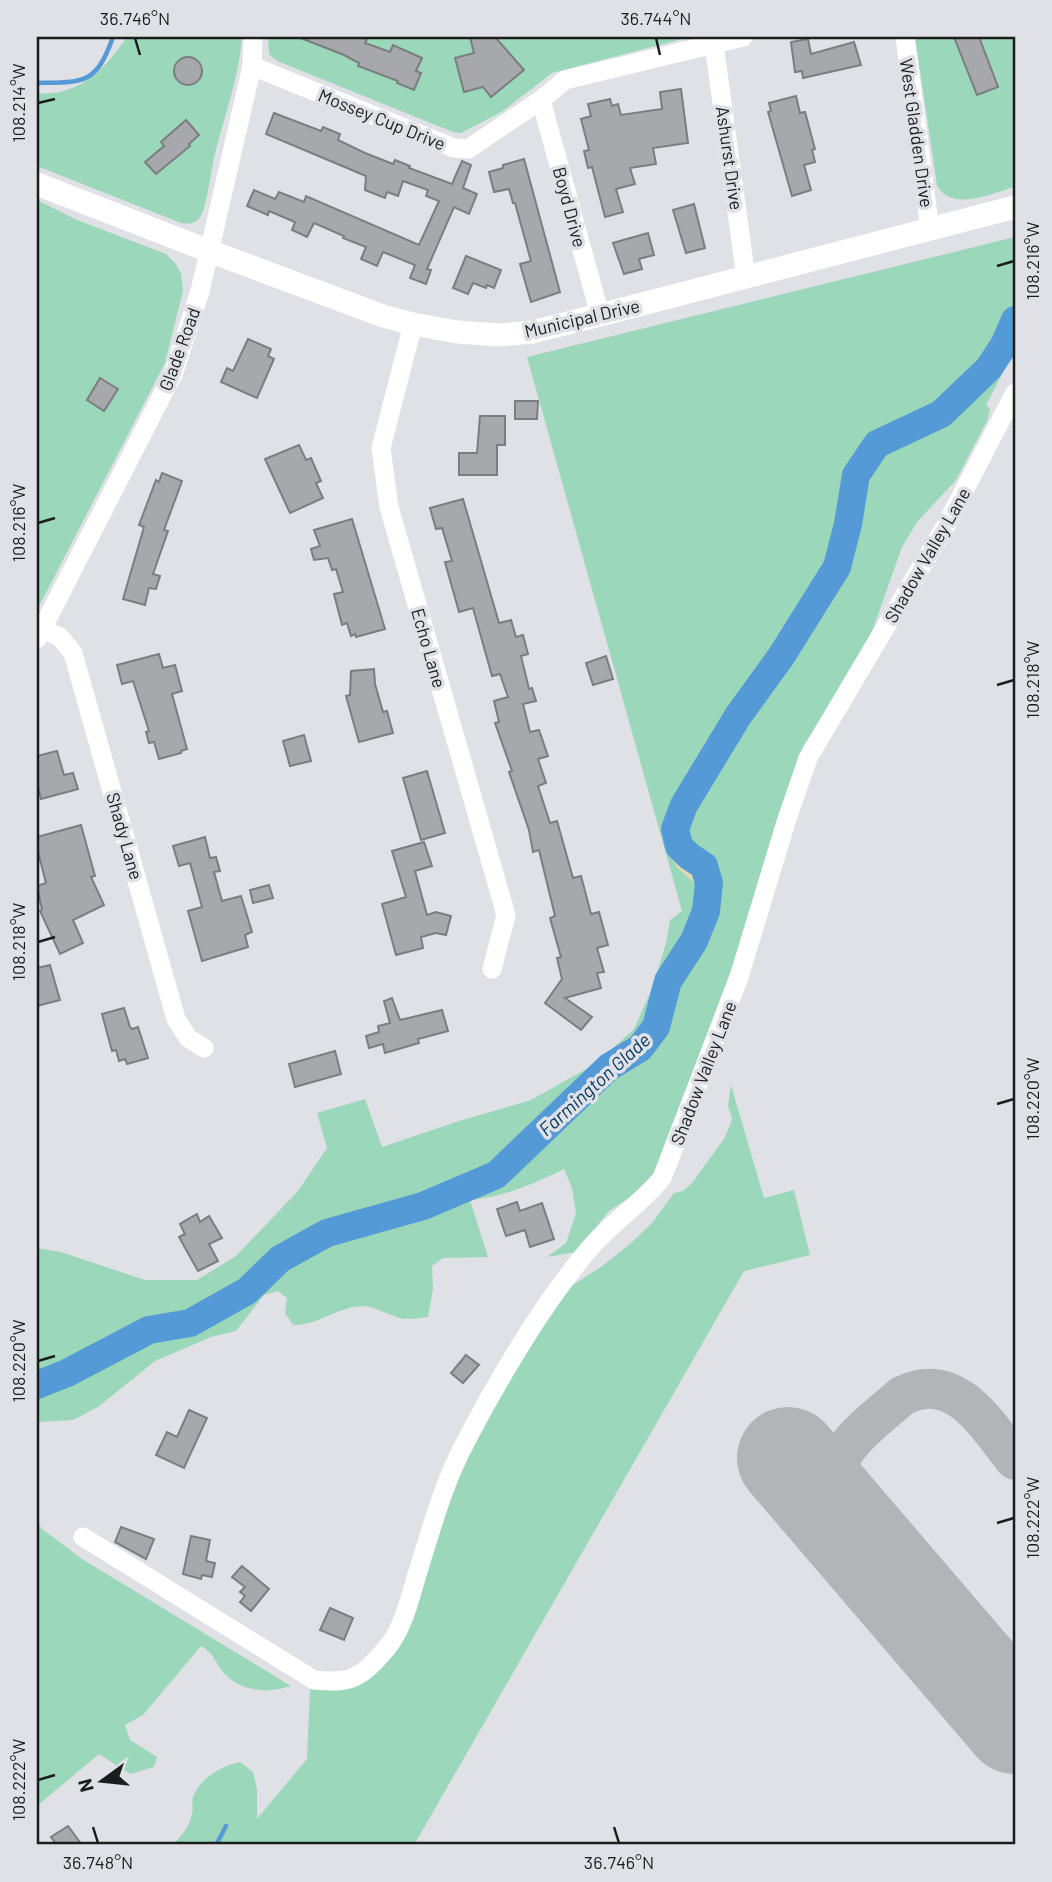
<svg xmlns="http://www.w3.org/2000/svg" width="1052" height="1882" font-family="Barlow,sans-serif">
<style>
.green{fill:#9bd7b9}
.sand{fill:#e2d8b3}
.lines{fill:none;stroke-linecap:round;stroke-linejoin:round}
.stream{stroke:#549ad6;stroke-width:4.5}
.river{stroke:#549ad6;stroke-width:28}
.taxiway{stroke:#b3b4b8;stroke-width:40}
.runway{stroke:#b3b4b8;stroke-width:102}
.building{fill:#a6a8ac;stroke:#7b7e81;stroke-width:2}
.minor{stroke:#fff;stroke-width:19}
.major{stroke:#fff;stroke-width:23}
.ticks{fill:none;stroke:#1b1c1d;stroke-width:2.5}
.labels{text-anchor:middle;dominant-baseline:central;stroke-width:7;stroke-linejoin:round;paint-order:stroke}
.street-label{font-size:18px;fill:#1b1c1d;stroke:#dfe1e6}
.water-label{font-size:19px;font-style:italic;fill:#00375e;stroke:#dfe1e6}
.neatline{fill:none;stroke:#1b1c1d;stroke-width:2.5}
.ticks-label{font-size:18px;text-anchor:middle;fill:#1b1c1d}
</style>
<rect width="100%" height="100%" fill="#dfe1e6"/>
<g class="green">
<path d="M127,37H242C239,77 225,114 215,153C211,169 208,204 200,217C196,224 188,224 181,223L37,166V93C79,97 105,69 127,37Z"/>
<path d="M268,37H690L552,73L503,111L461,133L453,132L277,61L269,54Z"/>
<path d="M915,37H1015V187C992,193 951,213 937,185Z"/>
<path d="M37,200L77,220L166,254L175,263L181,273L183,291L165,363L37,610Z"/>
<path d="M1015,237V310L1002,342L975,377L940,410L875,439L850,480L833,567L754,688L715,739L678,799L677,867L697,885L700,893L697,922L688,932L674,959L663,986L653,1023L646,1035L638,1045L605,1068L492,1172L468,1185L422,1204L325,1231L276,1258L249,1283L204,1312L189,1318L145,1325L77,1363L37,1382V1248L61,1252L145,1280H197L236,1256L298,1191L327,1148L317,1113L365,1099L382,1147L459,1121L531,1100L597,1063L634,1029L653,986L666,943L670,920L682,911L527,357Z"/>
<path d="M1015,328C1015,354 998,382 986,405L990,409L987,421L956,480L917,522L902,547L868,643L840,691L804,745L778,822L744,935L658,1169L642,1189L609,1211L576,1252L547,1257L566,1243L576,1213L572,1188L564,1169C533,1184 504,1197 470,1200L488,1257L443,1258L432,1266L433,1289L428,1317C419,1318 409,1320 400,1318C388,1315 375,1306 363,1306C336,1307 320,1325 293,1325L285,1313L287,1298L278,1291L264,1295L236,1331L211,1337L155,1361L98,1407L73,1420L37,1422V1390L78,1373L143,1337L189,1328L255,1290L281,1263L328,1236L423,1208L498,1176L609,1071L640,1051L658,1029L669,985L684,961L701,940L715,896L702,849L692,842L689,833L688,821L693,808L728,749L747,710L839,576L864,473L883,446L941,420L966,397L1004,353Z"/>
<path d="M731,1085L764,1198L794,1190L810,1255L744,1271L414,1845H172C182,1836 190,1826 192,1813C194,1808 191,1802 193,1797C200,1778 221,1766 240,1762L253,1772L257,1789V1819L307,1759L310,1689C341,1689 352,1692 376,1671L454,1485L494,1407L565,1290L601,1267L630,1244L652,1223L674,1193L683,1191L692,1183L724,1139L731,1123L732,1117L728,1107Z"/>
<path d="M37,1521L42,1529L82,1559L291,1686C267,1694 241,1692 223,1672C215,1662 213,1652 201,1646L143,1715L125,1725L130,1740L157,1757L154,1767L130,1774L99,1754L37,1806Z"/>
</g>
<path class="sand" d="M1015,310V328L1004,353L966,397L941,420L883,446L874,456L864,473L839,576L747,710L728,749L693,808L688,821L689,833L693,842L709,858L715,871V896L701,941L684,961L669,985L658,1029L644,1048L609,1071L498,1176L423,1208L328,1236L281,1263L255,1290L196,1326L143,1337L78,1373L37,1390V1382L77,1363L145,1325L189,1318L204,1312L249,1283L276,1258L325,1231L422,1204L468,1185L492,1172L605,1068L638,1045L653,1023L663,986L674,959L688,932L697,922L700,893L697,885L677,867L671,856L666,841L668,825L678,799L715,739L754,688L833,567L850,480L865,450L874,439L940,410L955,396L991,359L1002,342Z"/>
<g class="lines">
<g class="stream">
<path d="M37,83C84,82 96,85 113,37"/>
<path d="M216,1845L226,1826"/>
</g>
<path class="river" d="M37,1385L67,1373L149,1330L190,1323L247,1291L280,1259L327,1233L423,1206L496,1175L609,1067L640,1048L656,1027L668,981L694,941L706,911L709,883L704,866L689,856L679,846L675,829L684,805L738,716L782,655L837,567L848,524L856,475L877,444L941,414L963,393L989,368L1004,345L1015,320"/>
<path class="taxiway" d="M841,1518C837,1504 831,1489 834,1475C840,1443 880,1416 902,1396C956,1369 986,1424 1015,1460"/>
<path class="runway" d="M788,1458L1015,1723"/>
</g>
<g class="building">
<path d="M298,37H368L365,43L390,52L393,45L422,58L416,71L421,73L414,90L397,83L398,81L358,66L359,63L344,55Z"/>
<path d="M470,37H495L524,70L491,97L483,87L464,92L455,58L474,53Z"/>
<path d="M954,37H979L998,87L977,95Z"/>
<path d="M808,39L811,54L854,42L861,65L803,78L802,71L795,72L791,42Z"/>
<circle cx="188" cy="71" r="14"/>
<path d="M681,89L688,143L653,148L656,164L630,168L635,184L616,189L623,212L605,217L592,167L588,168L584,151L589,150L581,119L591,116L588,104L610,99L612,106L618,104L621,115L662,109L660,92Z"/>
<path d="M796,96L800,113L805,112L815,149L812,150L815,162L804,165L811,190L792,196L768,112L771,111L769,103Z"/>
<path d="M274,113L321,131L323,127L340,134L338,140L365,153L393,164L395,160L410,166L409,168L452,184L462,161L471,165L463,188L477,194L469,214L454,207L427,269L431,270L426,284L410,278L415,265L383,252L377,266L361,259L366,247L343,238L344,236L314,223L307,237L292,230L295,222L269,211L268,215L247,206L254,190L275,199L279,192L304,202L306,196L419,245L439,201L426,196L428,190L403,181L398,196L387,192L385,198L365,190L366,176L266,134Z"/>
<path d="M186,120L199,135L189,144L190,146L156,174L145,162L164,146L161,142Z"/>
<path d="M524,159L560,292L531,302L520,264L531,261L515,203H513L509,189L494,192L489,172L503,168V165Z"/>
<path d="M694,204L705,248L686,253L673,210Z"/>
<path d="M648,233L654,255L639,259L642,269L624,274L613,243Z"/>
<path d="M466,256L501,270L494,288L487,285L486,288L473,283L468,294L453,288Z"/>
<path d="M248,339L271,349L268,356L274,359L257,398L221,382L227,368L233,371Z"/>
<path d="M100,378L118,389L104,411L87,400Z"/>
<path d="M515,401H538L537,419H515Z"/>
<path d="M480,416H505V445H497V475H459V453H477Z"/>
<path d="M299,445L306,460L311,458L321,481L316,483L323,498L290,513L265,459Z"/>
<path d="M162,473L182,481L164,530L168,531L153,574L160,576L156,589L149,588L145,605L123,599L144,527L139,525L156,480L159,482Z"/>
<path d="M463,499L499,623L511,620L516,637L523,635L528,654L521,656L529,689L532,688L536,701L523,704L530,732L539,730L548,756L538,759L546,783L538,786L550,823L557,821L573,878L581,876L591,914L599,912L608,945L597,948L604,972L597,973L601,988L565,998L592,1017L581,1030L545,1003L562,979L557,958L561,957L550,918L555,916L539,850L533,852L529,830L509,772L512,771L495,723L499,722L494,701L508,697L500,674L492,676L473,608L459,612L445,562L452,561L442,528L436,529L430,508Z"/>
<path d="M352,519L385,629L356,637L355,634L351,636L347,623L342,625L334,594L343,592L336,569L332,570L328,558L314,560L311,549L320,546L314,530Z"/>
<path d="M159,654L163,668L175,665L182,691L172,694L187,749L181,751V753L159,759L154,742L149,743L146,732L149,731L133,681L122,684L117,665Z"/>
<path d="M606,656L613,679L593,685L586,663Z"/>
<path d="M374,669L375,684L383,712L387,711L393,733L359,742L346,696L350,695L351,671Z"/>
<path d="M304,735L311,761L290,766L283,741Z"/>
<path d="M57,751L64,775L73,773L78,789L41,799L37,783V756Z"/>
<path d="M427,771L445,833L421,840L403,778Z"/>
<path d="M81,825L95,876L91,877L104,905L73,920L83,943L60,954L40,911L42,910L37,886L46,883L37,848V837Z"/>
<path d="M205,837L210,858L216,857L220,871L214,872L222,901L241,896L252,932L245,935L248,947L202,961L188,911L202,907L190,863L179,866L173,846Z"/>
<path d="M424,842L432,866L415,871L427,915L436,912L451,916L446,935L436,933L421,937L423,948L396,955L382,904L406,897L392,851Z"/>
<path d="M269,885L273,898L253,903L250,890Z"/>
<path d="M50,965L60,1000L37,1006V968Z"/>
<path d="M392,998L400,1020L442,1010L448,1031L418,1039L419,1043L385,1053L383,1044L369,1048L366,1036L379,1032L378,1026L390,1023L384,1001Z"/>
<path d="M124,1008L130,1027L132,1029L138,1027L148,1058L127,1064L125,1059L119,1061L116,1050L112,1051L102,1014Z"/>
<path d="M335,1051L341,1074L295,1087L289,1064Z"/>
<path d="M517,1202L520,1211L542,1203L554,1239L530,1247L525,1230L506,1236L497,1209Z"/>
<path d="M197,1214L200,1222L209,1216L222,1238L209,1244L218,1261L198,1271L179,1237L185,1234L180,1224Z"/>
<path d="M466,1355L479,1365L463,1383L451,1373Z"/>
<path d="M189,1410L207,1418L184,1468L156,1455L167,1432L177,1437Z"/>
<path d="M121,1527L154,1539L146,1559L115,1542Z"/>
<path d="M191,1536L210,1540L206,1561L215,1563L212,1577L202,1575L201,1579L183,1574Z"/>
<path d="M242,1566L269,1589L251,1611L240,1602L245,1596L240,1592L245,1587L232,1577Z"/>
<path d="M330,1608L353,1618L344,1640L320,1630Z"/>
<path d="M68,1826L82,1845H57L51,1837Z"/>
</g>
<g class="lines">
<g class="minor">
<path d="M713,37L746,278"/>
<path d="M905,37L930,230"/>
<path d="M252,66L454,148L468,149L541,100L565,80L743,37"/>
<path d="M541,100L600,315"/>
<path d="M413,324L381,448L389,507L506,915L492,969"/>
<path d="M42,629L60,637L73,653L176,1019L188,1038L204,1048"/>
<path d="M37,639L174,372L200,291L252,66L253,37"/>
<path d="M83,1537L314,1680C352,1684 361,1678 386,1649C405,1627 411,1592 420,1565C433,1523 445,1480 466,1441C499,1378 544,1302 590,1248C612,1222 641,1204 662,1178L739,977L786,822L808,758L946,525L1015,393"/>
</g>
<path class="major" d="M37,184L209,251L383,316L413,324L457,332L499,335L532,332L600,315L1015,207"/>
</g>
<path class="ticks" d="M135,38L140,55M656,38L660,55M38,103L55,99M997,266L1014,261M38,523L55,518M997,685L1014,680M38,942L55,937M997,1104L1014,1099M38,1361L55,1356M997,1523L1014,1518M38,1780L55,1775M93,1827L98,1843M614,1827L619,1843"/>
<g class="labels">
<g class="street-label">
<text transform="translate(382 119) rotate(22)">Mossey Cup Drive</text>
<text transform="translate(917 133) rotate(82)">West Gladden Drive</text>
<text transform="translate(730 158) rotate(82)">Ashurst Drive</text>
<text transform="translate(570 207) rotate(75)">Boyd Drive</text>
<text transform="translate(582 318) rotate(-13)">Municipal Drive</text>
<text transform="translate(179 349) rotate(-70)">Glade Road</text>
<text transform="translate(927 555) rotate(-60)">Shadow Valley Lane</text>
<text transform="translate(429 648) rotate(74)">Echo Lane</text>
<text transform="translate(125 836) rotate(74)">Shady Lane</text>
<text transform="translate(703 1073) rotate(-69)">Shadow Valley Lane</text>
</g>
<g class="water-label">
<text transform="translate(594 1084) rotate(-42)">Farmington Glade</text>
</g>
</g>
<rect width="1052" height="1882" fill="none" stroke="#dfe1e6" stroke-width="77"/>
<g transform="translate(102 1781) rotate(255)" stroke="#dfe1e6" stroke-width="5" paint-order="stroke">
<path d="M0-5L12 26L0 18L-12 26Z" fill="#1b1c1d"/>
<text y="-10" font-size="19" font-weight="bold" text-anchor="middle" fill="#1b1c1d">N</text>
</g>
<rect x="38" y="38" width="976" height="1805" class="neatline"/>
<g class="ticks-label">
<text x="135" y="25">36.746°N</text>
<text x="656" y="25">36.744°N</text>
<text transform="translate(19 103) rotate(-90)" y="6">108.214°W</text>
<text transform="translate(1033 261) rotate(-90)" y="6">108.216°W</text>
<text transform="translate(19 523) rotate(-90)" y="6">108.216°W</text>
<text transform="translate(1033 680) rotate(-90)" y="6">108.218°W</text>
<text transform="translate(19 942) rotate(-90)" y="6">108.218°W</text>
<text transform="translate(1033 1099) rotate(-90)" y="6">108.220°W</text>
<text transform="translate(19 1361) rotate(-90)" y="6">108.220°W</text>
<text transform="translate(1033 1518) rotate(-90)" y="6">108.222°W</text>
<text transform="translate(19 1780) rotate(-90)" y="6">108.222°W</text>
<text x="98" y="1869">36.748°N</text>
<text x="619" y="1869">36.746°N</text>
</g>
</svg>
